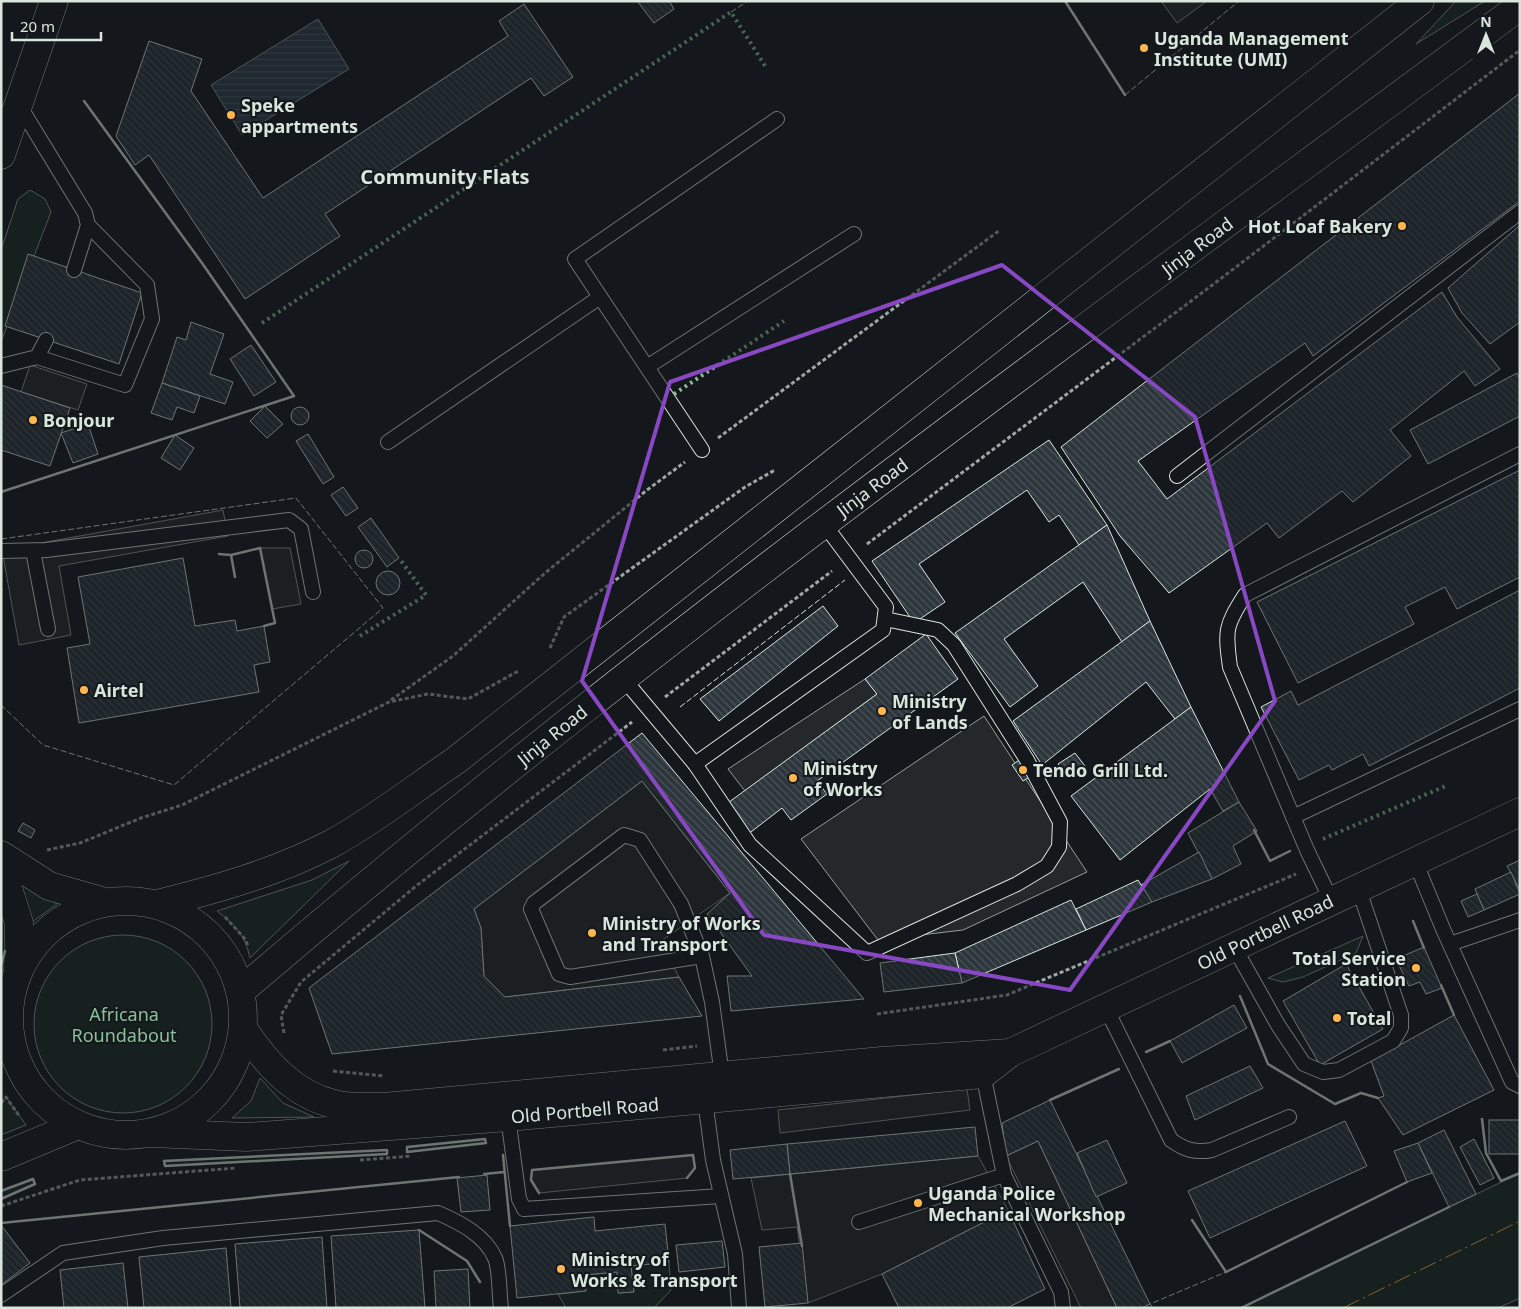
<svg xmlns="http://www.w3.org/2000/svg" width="1521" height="1309" font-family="'Noto Sans',sans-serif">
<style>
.green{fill:#1a2d24;stroke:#939e99}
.parking{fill:#24282b;stroke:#939e99}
.water{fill:url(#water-rules);stroke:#939e99}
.building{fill:url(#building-back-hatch);stroke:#d8e6dc}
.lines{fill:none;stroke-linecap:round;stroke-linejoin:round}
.lane-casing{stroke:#d8e6dc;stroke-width:16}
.secondary-casing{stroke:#d8e6dc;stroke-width:29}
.highway-casing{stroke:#d8e6dc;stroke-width:29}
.path{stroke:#9da8a2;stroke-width:3;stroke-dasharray:4 2.5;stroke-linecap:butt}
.lane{stroke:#14181c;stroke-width:14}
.secondary{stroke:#14181c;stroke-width:28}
.highway{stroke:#14181c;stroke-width:28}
.hedge{stroke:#8ac095;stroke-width:4;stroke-dasharray:2.5 4;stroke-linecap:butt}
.fence{stroke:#d8e6dc;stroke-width:1;stroke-dasharray:6 2.5;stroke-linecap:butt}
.wall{stroke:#d8e6dc;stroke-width:2.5}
.power{stroke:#ffb74d;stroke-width:1;stroke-dasharray:18 4 2.5 4;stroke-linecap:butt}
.marked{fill:none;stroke:#8948c3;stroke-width:4;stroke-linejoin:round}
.poi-dot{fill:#ffb74d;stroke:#14181c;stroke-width:2}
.labels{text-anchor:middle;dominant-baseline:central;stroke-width:4;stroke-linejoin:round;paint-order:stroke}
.poi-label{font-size:18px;font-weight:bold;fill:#d8e6dc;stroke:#14181c;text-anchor:start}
.street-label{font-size:18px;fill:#d8e6dc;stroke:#14181c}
.park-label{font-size:18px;fill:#8ac095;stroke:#14181c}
.quarter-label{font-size:20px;font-weight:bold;fill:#d8e6dc;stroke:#14181c}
</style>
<defs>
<pattern id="water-rules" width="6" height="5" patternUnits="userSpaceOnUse" patternTransform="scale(1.25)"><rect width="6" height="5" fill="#2f3f4d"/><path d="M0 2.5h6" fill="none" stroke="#4c5b66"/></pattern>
<pattern id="building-back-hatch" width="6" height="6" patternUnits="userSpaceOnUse" patternTransform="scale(1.25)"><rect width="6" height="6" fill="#2c363c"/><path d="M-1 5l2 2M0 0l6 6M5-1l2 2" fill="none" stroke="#4a5358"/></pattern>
</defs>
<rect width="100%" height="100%" fill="#14181c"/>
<g class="green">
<path d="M1456,1H1485L1416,44Z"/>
<path d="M30,190L45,199L51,212L1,342V250L18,199Z"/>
<path d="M349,861L250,958C245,935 235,925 217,911L312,880Z"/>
<path d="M15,878L57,904L32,922Z"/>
<circle cx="123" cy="1024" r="89"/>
<path d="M1363,936L1356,953L1303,977L1283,982L1268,978Z"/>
<path d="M260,1078L283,1103L314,1117L232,1118L251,1101Z"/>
<path d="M6,1097L26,1125L1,1135V1103Z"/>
<path d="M485,1139L486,1143L407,1152V1147Z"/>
<path d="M387,1150V1154L165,1166L164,1161Z"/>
<path d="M1520,1173V1298L1498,1308H1241Z"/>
<path d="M33,1179L35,1184L1,1199V1191Z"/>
<path d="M669,1262L671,1290L654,1308H566L558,1294L586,1291L584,1275L617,1272L619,1293L634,1292L631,1266Z"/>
</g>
<g class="parking">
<path d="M1161,1H1207L1177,23Z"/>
<path d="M30,365L87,384L78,410L21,392Z"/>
<path d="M223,510L228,536L59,566L71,635L19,645L2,550Z"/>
<path d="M260,548H290L301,604L272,609Z"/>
<path d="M865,679L877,694L745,791L728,769Z"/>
<path d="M984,716L1087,872L963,930L878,940L801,839Z"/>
<path d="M642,781L730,893L661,941L679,977L505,997L484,976L481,928L474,909Z"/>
<path d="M967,1089L970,1110L780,1133L778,1110Z"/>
<path d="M1038,1141L1117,1308H1081L1006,1156Z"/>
<path d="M693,1155L695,1168L687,1178L539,1193L531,1180L532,1170Z"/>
<path d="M978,1156L1008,1210L882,1274L808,1303L797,1227L762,1230L751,1178Z"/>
</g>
<path class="water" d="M318,19L349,69L242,135L211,85Z"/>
<g class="building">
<path d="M637,1H669L674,9L654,23Z"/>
<path d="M524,4L573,77L544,96L531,78L325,214L340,236L245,299L149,155L135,165L116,136L149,41L202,59L191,91L263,198L508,36L499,21Z"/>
<path d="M1520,93V201L1313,356L1305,343L1138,461L1167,499L1442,292L1457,317L1500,369L1475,386L1464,371L1390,430L1411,456L1353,502L1342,491L1279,538L1267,523L1169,593L1120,536L1061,447Z"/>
<path d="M1520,225V322L1490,344L1462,313L1448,288Z"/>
<path d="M28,254L142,293L119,364L5,326Z"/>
<path d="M191,322L224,334L210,374L233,382L225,404L162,383L177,337L186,340Z"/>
<path d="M251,345L276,382L254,396L230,359Z"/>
<path d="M1517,373L1520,379V416L1428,464L1410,430Z"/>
<path d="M162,383L200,396L194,413L177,407L172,420L151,413Z"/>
<path d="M1,385L70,408L50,466L1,450Z"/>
<path d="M265,406L283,424L267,438L250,421Z"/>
<circle cx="300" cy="416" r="9"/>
<path d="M88,424L98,454L73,463L61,433Z"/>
<path d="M308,434L334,477L323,484L296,441Z"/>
<path d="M175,435L194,448L180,470L161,458Z"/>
<path d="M1049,440L1107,525L1079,545L1059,515L1049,522L1027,490L919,564L945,602L914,623L872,561Z"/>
<path d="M1520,470V577L1457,609L1445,587L1405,607L1414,624L1298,683L1257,602Z"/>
<path d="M343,487L358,508L346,516L331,495Z"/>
<path d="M371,518L399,558L387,567L358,527Z"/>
<path d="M1107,525L1150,621L1122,642L1083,582L1004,639L1038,686L1010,707L955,633Z"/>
<circle cx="364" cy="559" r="9"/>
<path d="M183,558L195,626L235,620L237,631L264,626L270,662L254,665L259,692L79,723L67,648L90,644L78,577Z"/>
<circle cx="388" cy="583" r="12"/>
<path d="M1520,590V688L1369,766L1363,754L1332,770L1329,765L1299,780L1261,707L1291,691L1298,705Z"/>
<path d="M823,606L838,626L719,721L700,699Z"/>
<path d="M1150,621L1191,707L1175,719L1146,682L1042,765L1013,721Z"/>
<path d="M926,634L958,679L817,781L827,794L791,820L782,808L747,835L725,805L877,694L865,679Z"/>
<path d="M1191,707L1239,802L1223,811L1210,789L1120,860L1071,796Z"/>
<path d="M642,733L864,999L731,1011L727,976H752L707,914L730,893L642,781L474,909L481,928L484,976L505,997L679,977L702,1016L332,1054L309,988Z"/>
<path d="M1075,753L1085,766L1068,777L1058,764Z"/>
<path d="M1022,758L1033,775L1023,781L1012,765Z"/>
<path d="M1239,802L1257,831L1233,846L1241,864L1212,879L1188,833Z"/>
<path d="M23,823L35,830L31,838L18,831Z"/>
<path d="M1199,852L1212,879L1152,902L1141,885Z"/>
<path d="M1520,860V890L1507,866Z"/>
<path d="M1511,872L1520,894L1484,910L1475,889Z"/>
<path d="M1138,880L1152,902L1086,930L1076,909Z"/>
<path d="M1477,894L1484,910L1468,917L1461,901Z"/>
<path d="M1071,900L1086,930L962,983L955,953Z"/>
<path d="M1424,947L1442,988L1426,994L1420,982L1409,986L1396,959Z"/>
<path d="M955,953L962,983L884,992L880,963Z"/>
<path d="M1346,964L1383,1029L1320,1065L1283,1001Z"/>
<path d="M1234,1005L1247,1028L1182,1063L1170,1041Z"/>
<path d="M1454,1015L1494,1090L1403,1135L1378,1098L1384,1096L1371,1061Z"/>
<path d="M1250,1066L1263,1088L1195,1120L1186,1096Z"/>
<path d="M1050,1100L1150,1304L1142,1308H1117L1038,1141L1006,1156L1002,1123Z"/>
<rect x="1489" y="1120" width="31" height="34"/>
<path d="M1345,1121L1367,1166L1210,1238L1188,1191Z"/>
<path d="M975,1127L978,1156L790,1174L787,1144Z"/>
<path d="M1444,1130L1476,1194L1449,1207L1418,1143Z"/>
<path d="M1474,1139L1494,1178L1480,1185L1460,1147Z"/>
<path d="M1107,1140L1127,1183L1096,1197L1077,1153Z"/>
<path d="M1418,1143L1432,1173L1407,1182L1394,1151Z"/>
<path d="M787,1144L790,1174L733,1179L730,1150Z"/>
<path d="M487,1175L490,1210L461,1212L457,1178Z"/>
<path d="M1008,1210L1045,1289L1007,1308H899L882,1274Z"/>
<path d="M594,1217L595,1231L665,1224L669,1262L631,1266L634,1292L618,1293L617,1272L584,1275L586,1291L517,1298L510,1226Z"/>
<path d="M1,1225L30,1263L1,1285Z"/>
<path d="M419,1230L425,1308H336L331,1236Z"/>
<path d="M322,1237L327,1308H240L235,1244Z"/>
<path d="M722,1241L725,1267L679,1272L676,1245Z"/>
<path d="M802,1243L808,1303L765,1307L759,1247Z"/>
<path d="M226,1248L231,1308H144L139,1257Z"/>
<path d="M123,1263L128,1308H64L60,1270Z"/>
<path d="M468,1269L470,1308H436L434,1271Z"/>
</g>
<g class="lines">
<defs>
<g id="lane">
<path d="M19,105L85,213L88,225L74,270"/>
<path d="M37,357L125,385L152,319L147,285L88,225"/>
<path d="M1,366L37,357L46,340"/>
<path d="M647,367L854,234"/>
<path d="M388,442L600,297"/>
<path d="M702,450L575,259L777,119"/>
<path d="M1177,476L1520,212"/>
<path d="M1,551L46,550L289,520L301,529L313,592"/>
<path d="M33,551L48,629"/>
<path d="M622,677L695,764L750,845L867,953L1017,884L1047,866L1059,847L1060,822L1027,760L954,645L938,630L885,619"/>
<path d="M695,764L883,630L886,607L824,524"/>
<path d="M1293,817L1520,709"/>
<path d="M1415,861L1443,929L1512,1082L1520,1086"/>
<path d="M1331,900L1307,850L1230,667C1225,631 1225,626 1245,595L1520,454"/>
<path d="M1450,944L1520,920"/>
<path d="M1234,947L1278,1025L1304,1064L1323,1072L1339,1070L1393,1041L1401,1028V1015L1358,887"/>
<path d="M702,956L570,977L559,974L531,909L534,903L624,835L640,840L681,904L702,956L712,1002L722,1076"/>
<path d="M1106,1008L1171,1140C1185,1150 1195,1153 1212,1150L1289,1117"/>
<path d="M705,1100L713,1160L735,1254L739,1308"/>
<path d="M508,1117L519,1199L524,1209L721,1196"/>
<path d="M1004,1175L1061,1292L1063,1308"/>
<path d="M859,1222L1004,1175L983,1074"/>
<path d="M1,1295L63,1253L163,1238L438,1213C459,1222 485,1235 495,1258C500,1269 499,1295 501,1308"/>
</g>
<g id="secondary">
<path d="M1,155L54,1"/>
<path d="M1,855L49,886L105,902"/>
<path d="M1,866L19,923L18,971"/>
<path d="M244,1030C266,1063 294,1095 334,1104C350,1108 368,1107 384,1107L882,1061L1010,1053"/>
<path d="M151,1133L247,1137L508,1117L983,1074L1010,1053L1520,812"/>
</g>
<g id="highway">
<circle cx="126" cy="1018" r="117"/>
<path d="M157,904C217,889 275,873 331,844C372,822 415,788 455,761L1420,1"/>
<path d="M241,991C650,640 1088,327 1520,6"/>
<path d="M1,1157L78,1125"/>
</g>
</defs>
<use href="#lane" class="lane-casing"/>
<use href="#secondary" class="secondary-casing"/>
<use href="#highway" class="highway-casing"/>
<g class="path">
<path d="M718,438L1000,230"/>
<path d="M867,544L1219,280L1520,50"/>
<path d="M550,648L564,617L745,487L775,470"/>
<path d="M665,697L832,571"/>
<path d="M391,700L453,656L545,573L647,490L685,462"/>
<path d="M47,850L80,843L141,818L182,805L389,702L428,694L468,699L520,670"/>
<path d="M225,917L246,940L248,947"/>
<path d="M877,1014L1007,995L1296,874"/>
<path d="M284,1033L281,1015L301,982L416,886L632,722"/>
<path d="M663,1050L697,1046"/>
<path d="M333,1071L384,1076"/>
<path d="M1,1103L6,1097L20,1117"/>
<path d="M360,1160L411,1156"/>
<path d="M1,1206L80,1180L236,1168"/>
</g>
<use href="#lane" class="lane"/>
<use href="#secondary" class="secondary"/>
<use href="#highway" class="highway"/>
<g class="hedge">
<path d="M262,323L731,12L767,69"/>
<path d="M674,394L784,321"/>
<path d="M360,636L426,595L399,558"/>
<path d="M1323,839L1448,785"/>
</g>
<g class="fence">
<path d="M731,12L748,1"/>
<path d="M1125,95L1239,1"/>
<path d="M1,539L296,498L383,608L174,785L43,745L1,705"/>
<path d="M680,707L845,580"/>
<path d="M1153,1308L1150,1304L1226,1272"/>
</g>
<g class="wall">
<path d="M1065,1L1125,95"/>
<path d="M1,492L294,396L202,263L84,101"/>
<path d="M219,554L231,555L260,548L275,623L264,626"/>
<path d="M231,555L235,577"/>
<path d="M1254,830L1270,861L1290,851"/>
<path d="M1,917V942"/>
<path d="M1413,921L1424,948"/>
<path d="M1,966L5,951"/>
<path d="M1441,985L1454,1015"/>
<path d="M1240,996L1268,1064L1335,1104L1361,1093L1378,1098"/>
<path d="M1146,1052L1170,1041"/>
<path d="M1050,1100L1119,1069"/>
<path d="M1482,1119L1486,1153L1501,1181L1520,1173"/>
<path d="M485,1139L486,1143L407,1152V1147Z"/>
<path d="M387,1150V1154L165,1166L164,1161Z"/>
<path d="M503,1155L510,1226"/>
<path d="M484,1174L504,1172"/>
<path d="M790,1174L802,1246"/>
<path d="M1,1191L33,1179L35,1184L1,1199"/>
<path d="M539,1193L531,1180L532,1170L693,1155L695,1168L687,1178"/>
<path d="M1192,1220L1226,1272L1407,1182"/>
<path d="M1,1223L459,1177"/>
<path d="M419,1230L467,1261L480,1282"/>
<path d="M1241,1308L1449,1207"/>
</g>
<path class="power" d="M1343,1308L1520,1221"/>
</g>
<path d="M0 0H1521V1309H0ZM1002,265L1195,417L1275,701L1070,990L764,935L582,681L670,382Z" fill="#14181c" fill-opacity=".55" fill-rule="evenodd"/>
<path class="marked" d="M1002,265L1195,417L1275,701L1070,990L764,935L582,681L670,382Z"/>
<g class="poi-dot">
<circle cx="1144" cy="48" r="5"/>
<circle cx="231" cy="115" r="5"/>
<circle cx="1402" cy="226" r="5"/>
<circle cx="33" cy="420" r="5"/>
<circle cx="84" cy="690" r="5"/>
<circle cx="882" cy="711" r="5"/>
<circle cx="1023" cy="770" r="5"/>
<circle cx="793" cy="778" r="5"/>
<circle cx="592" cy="933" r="5"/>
<circle cx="1416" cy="968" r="5"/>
<circle cx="1337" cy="1018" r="5"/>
<circle cx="918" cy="1203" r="5"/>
<circle cx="561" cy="1269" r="5"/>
</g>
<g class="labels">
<g class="poi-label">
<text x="1154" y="38">Uganda Management<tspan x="1154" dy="21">Institute (UMI)</tspan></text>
<text x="241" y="105">Speke<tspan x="241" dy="21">appartments</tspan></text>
<text x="1392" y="226" text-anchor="end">Hot Loaf Bakery</text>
<text x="43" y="420">Bonjour</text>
<text x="94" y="690">Airtel</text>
<text x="892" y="701">Ministry<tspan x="892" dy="21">of Lands</tspan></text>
<text x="803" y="768">Ministry<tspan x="803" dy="21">of Works</tspan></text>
<text x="1033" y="770">Tendo Grill Ltd.</text>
<text x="602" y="923">Ministry of Works<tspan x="602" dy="21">and Transport</tspan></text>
<text x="1406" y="958" text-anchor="end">Total Service<tspan x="1406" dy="21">Station</tspan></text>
<text x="1347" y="1018">Total</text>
<text x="928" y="1193">Uganda Police<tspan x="928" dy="21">Mechanical Workshop</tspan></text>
<text x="571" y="1259">Ministry of<tspan x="571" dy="21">Works &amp; Transport</tspan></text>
</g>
<g class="street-label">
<text transform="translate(1197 246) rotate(-37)">Jinja Road</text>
<text transform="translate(872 487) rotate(-37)">Jinja Road</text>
<text transform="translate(552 735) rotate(-39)">Jinja Road</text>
<text transform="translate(1265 932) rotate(-26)">Old Portbell Road</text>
<text transform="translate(585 1110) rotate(-5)">Old Portbell Road</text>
</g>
<g class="park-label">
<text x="124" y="1014">Africana<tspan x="124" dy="21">Roundabout</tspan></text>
</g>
<g class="quarter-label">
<text x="445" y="176">Community Flats</text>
</g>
</g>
<rect width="1521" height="1309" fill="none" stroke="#d8e6dc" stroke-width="5"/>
<g transform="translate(1486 35)" stroke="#14181c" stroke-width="4" paint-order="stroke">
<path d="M0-4L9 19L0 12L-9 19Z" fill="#d8e6dc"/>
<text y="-8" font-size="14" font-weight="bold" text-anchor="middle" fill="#d8e6dc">N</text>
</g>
<path d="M12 32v8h89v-8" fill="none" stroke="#d8e6dc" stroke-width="2.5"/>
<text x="20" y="32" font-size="15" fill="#d8e6dc" stroke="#14181c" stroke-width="4" paint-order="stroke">20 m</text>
</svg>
